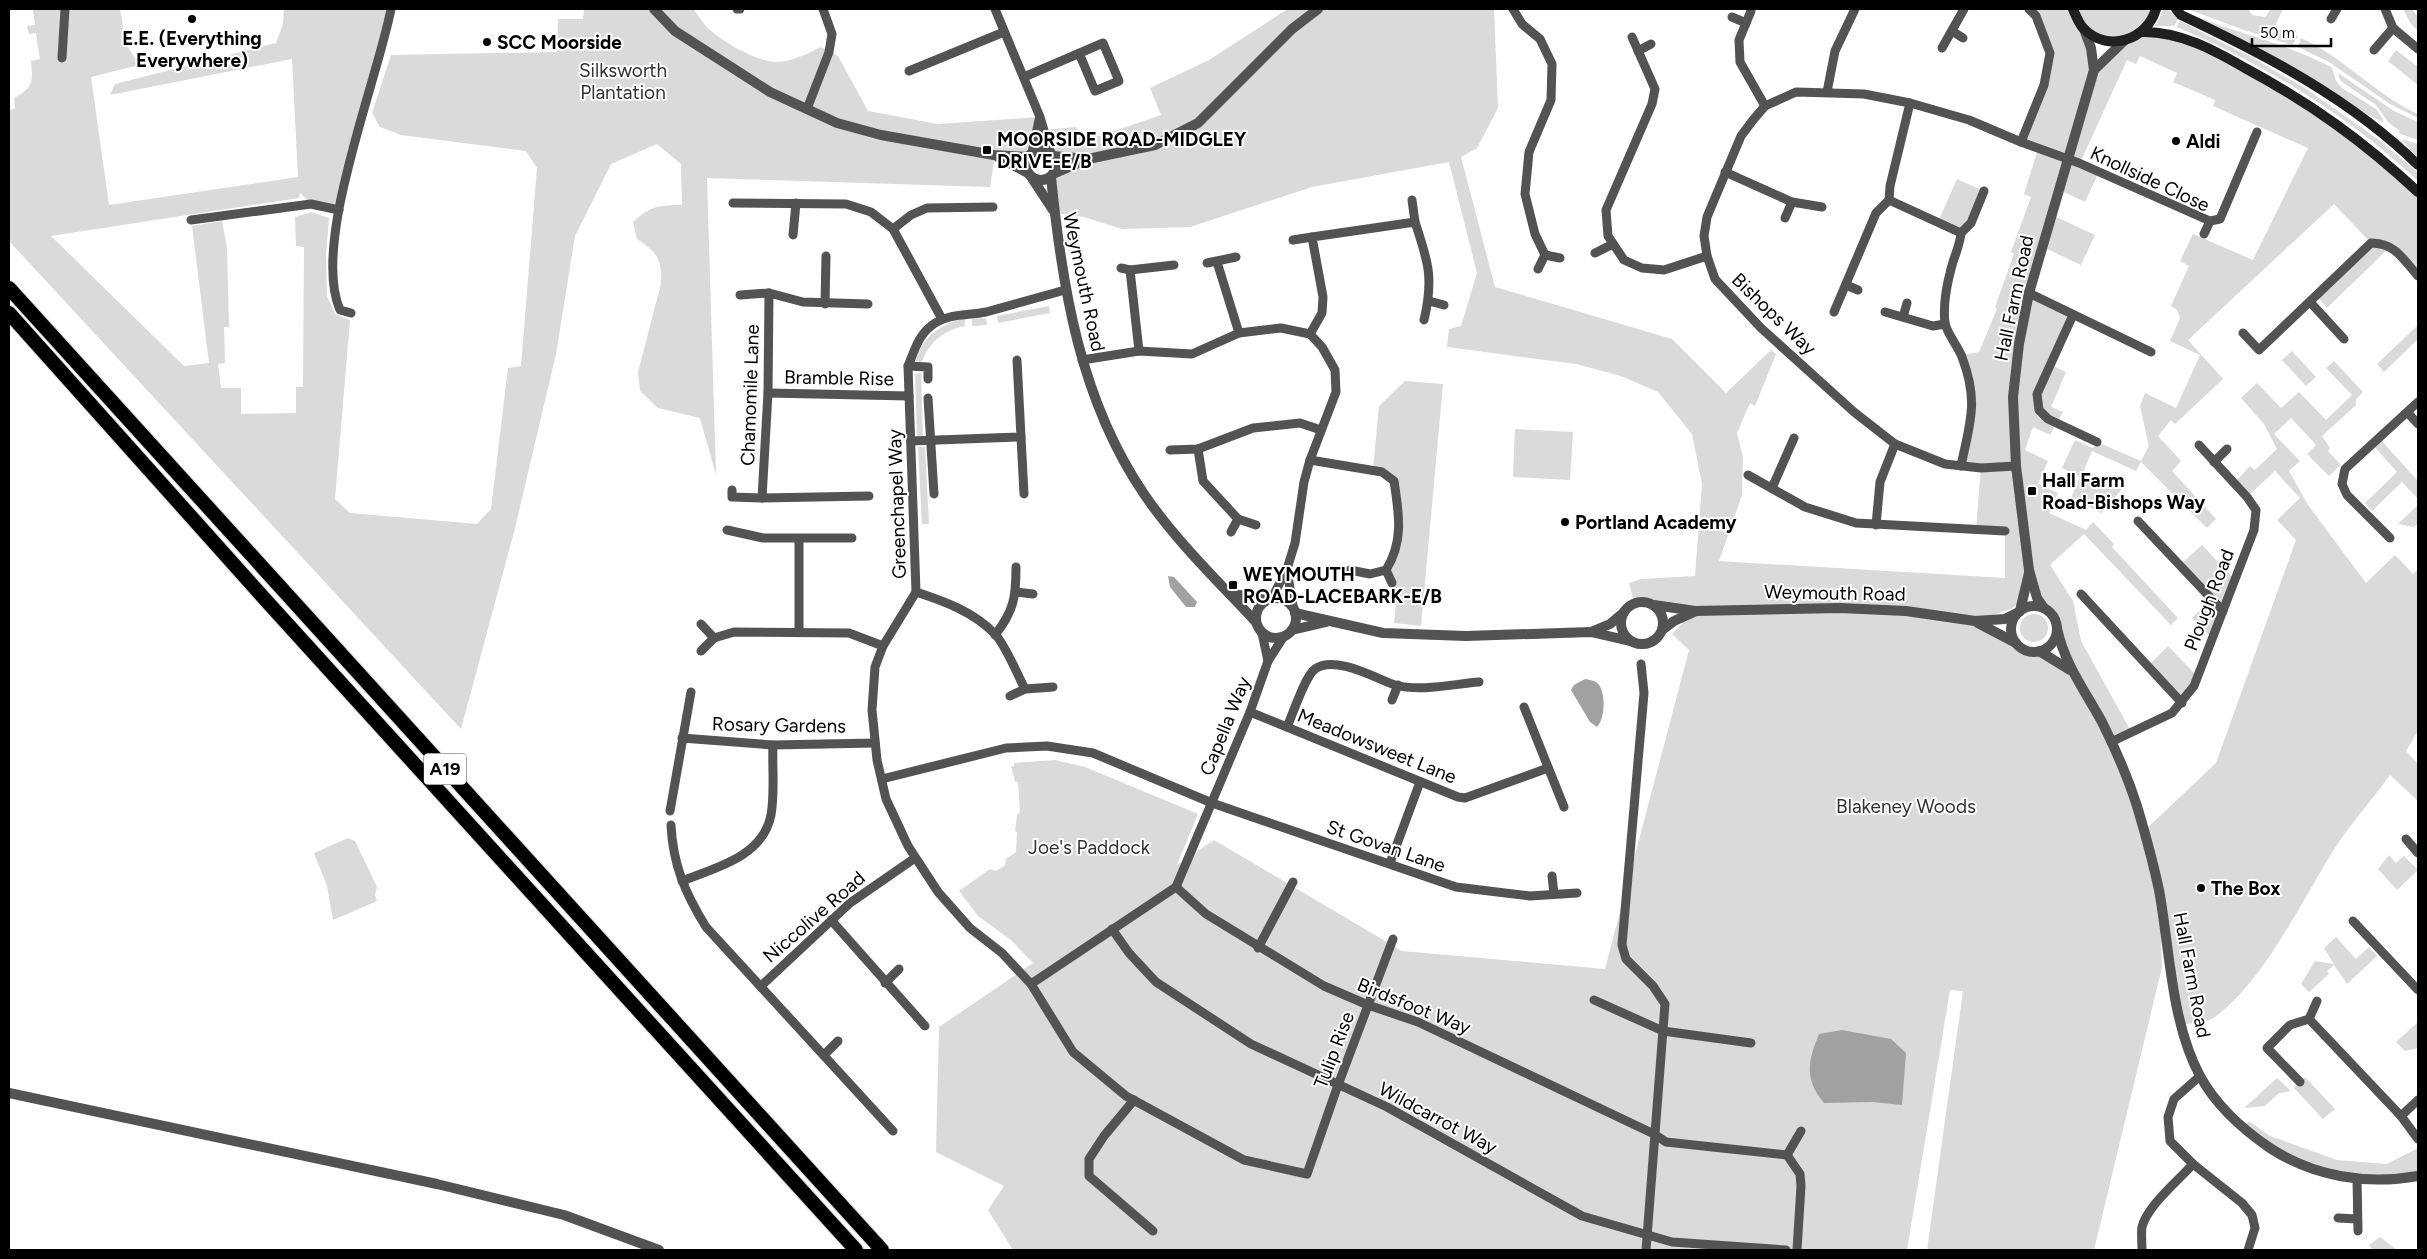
<svg xmlns="http://www.w3.org/2000/svg" width="2427" height="1259" font-family="Figtree,sans-serif">
<style>
.green{fill:#dadada;fill-rule:evenodd}
.water{fill:#a1a1a1}
.lines{fill:none;stroke-linecap:round;stroke-linejoin:round}
.trunk-casing{stroke:#dbdbdb;stroke-width:16}
.minor{stroke:#535353;stroke-width:9}
.tertiary{stroke:#535353;stroke-width:10}
.secondary{stroke:#202020;stroke-width:10}
.trunk{stroke:#000;stroke-width:14}
.poi-dot{fill:#000;stroke:#fff;stroke-width:2}
.labels{text-anchor:middle;dominant-baseline:central;stroke-width:4;stroke-linejoin:round;paint-order:stroke}
.shield{fill:#fff;stroke:#4c4c4c;stroke-width:1}
.shield-label{font-size:18px;font-weight:bold;fill:#000}
.poi-label{font-size:19px;font-weight:bold;fill:#000;stroke:#fff;text-anchor:start}
.park-label{font-size:19px;fill:#313131;stroke:#fff}
.street-label{font-size:19px;fill:#000;stroke:#fff}
</style>
<rect width="100%" height="100%" fill="#fff"/>
<g class="green">
<path d="M33,9H120L126,44L139,65L91,77L109,205L298,177L292,59L110,95L115,84L276,43L283,24L284,9H391L339,210L311,204L300,193L299,198L51,236L184,366L209,363L192,226L222,221L227,248L229,327H224L225,363L218,364L221,388H241V414L296,413V387H303L304,247L296,246L295,217L311,212L329,218L326,255L327,296L335,314L350,320L335,499L350,513L477,524L491,509L508,368L521,366L537,168L526,151L401,135L380,127L372,113L391,55L557,52L558,19H583L584,9H694C697,14 701,20 705,25C718,40 757,62 777,62C792,62 808,53 821,47L838,56L868,111L938,124L1040,117L1032,153L995,155L990,187L707,178L716,475L700,418L658,408L640,391L638,372L661,284C662,259 658,253 637,239L633,222C650,206 660,205 682,205L681,164L657,144L611,164L575,236L556,354L514,532L461,729L9,241V110L15,109L14,98C33,88 33,82 31,61L40,59L36,33L29,34L27,26L35,25Z"/>
<path d="M1288,9H1494L1498,108L1477,148L1461,157L1495,287L1672,339L1726,393L1771,350L1776,354L1755,406L1750,403L1737,433L1743,457L1742,495L1719,561L2005,578V531L1976,529L1981,468L1961,466L1973,407L1961,355L1979,352L1997,309L1995,307L2014,254L2011,252L2031,197L2024,194L2038,149L2021,142L2050,53L2029,9H2068L2077,20L2073,9H2156L2143,31L2176,35L2276,84L2418,192V276L2390,247L2327,308L2316,295L2371,243L2334,204L2188,340L2223,379L2175,424L2171,420L2158,436L2181,461L2172,471L2216,519L2207,528L2141,462L2136,471L2092,451L2084,470L2123,488L2101,513L2071,498L2080,477L2062,468L2075,440L2093,448L2097,442L2141,461L2149,446L2140,406L2145,393L2176,408L2200,355L2170,341L2180,318L2177,310L2171,306L2189,266L2180,261L2193,234L2253,260L2308,148L2213,106L2215,100L2173,82L2177,73L2140,56L2136,64L2127,60L2080,163L2099,172L2085,202L2059,190L2052,215L2095,235L2081,265L2043,247L2030,293L2073,315L2051,365L2066,372L2051,407L2063,412L2050,435L2033,427L2025,450L2048,461L2038,484L2058,493L2049,513L2086,530L2093,522L2114,544L2112,547L2178,618L2171,625L2084,534L2050,565L2073,601L2081,641L2132,733L2111,741L2144,831L2216,763L2296,540L2277,520L2300,498L2275,471L2250,494L2237,480L2250,466L2255,470L2277,449L2264,424L2241,398L2257,383L2281,408L2299,392L2326,420L2352,395L2326,368L2334,361L2363,392L2356,399V405L2322,436L2330,448L2328,451L2341,465L2329,476L2307,454L2316,445L2291,418L2274,434L2300,461L2289,471L2308,505L2366,583L2395,555L2413,574L2418,569V731L2406,751L2418,764V801L2390,775C2372,800 2350,824 2333,851C2301,902 2264,981 2215,1017C2207,1023 2191,1023 2182,1025L2159,895L2162,967L2094,1250H1927L1963,991L1950,990L1907,1250H1013L988,1210L1004,1186L936,1152L939,1027L1033,963L1011,940L978,916L959,891L990,869L996,871L1005,865L1006,859L1016,852L1017,832L1015,831L1017,815L1020,812L1018,782H1015L1011,766H1014V763L1055,760L1085,767L1198,814L1177,865L1214,840L1402,951L1605,969L1689,650L1672,634L1694,611L1680,608L1635,607L1629,583L1641,579L1695,576L1702,484L1692,434L1658,392L1621,376L1576,364L1447,347L1449,329L1461,326L1477,273L1449,162L1312,187L1190,227L1122,229L1084,217L1055,213L1051,177L1086,160L1053,156L1044,130L1076,127L1083,137L1100,136L1161,115L1150,88L1209,60ZM2085,30L2123,42L2094,69ZM2029,571L2039,601L2051,611L2058,624L2070,669L2049,648C2022,655 1998,635 1975,621L2011,609L2021,602Z"/>
<path d="M2163,9H2167L2178,19L2174,26H2154L2159,20Z"/>
<path d="M2188,9H2248L2252,15L2265,17L2271,9H2283L2274,28L2298,36L2292,45L2241,29Z"/>
<path d="M2403,9H2412L2418,17V31L2411,24Z"/>
<path d="M2192,15C2237,33 2284,43 2327,65L2332,68L2336,81L2342,88L2376,109L2383,119V122L2360,111L2270,54Z"/>
<path d="M2180,21L2255,59L2305,88L2382,142L2417,172L2418,181C2346,114 2267,66 2177,27Z"/>
<path d="M2301,38C2344,57 2375,95 2418,114V118L2390,104L2329,62L2298,47Z"/>
<path d="M2396,50L2418,67V85L2388,61Z"/>
<path d="M2338,73L2394,111L2418,122V140L2398,133L2400,131L2389,123L2376,105L2345,84L2340,80Z"/>
<path d="M2401,139L2418,144V158Z"/>
<path d="M1957,179L1984,191L1961,233L1938,222Z"/>
<path d="M1049,306L1050,313L998,323L997,316Z"/>
<path d="M986,318L987,325L972,326V319Z"/>
<path d="M965,319V326C945,330 929,341 922,362L916,361C921,338 942,322 965,319Z"/>
<path d="M2418,325V339L2384,372L2377,364Z"/>
<path d="M2292,351L2316,377L2306,386L2282,360Z"/>
<path d="M921,373L923,436H917L915,374Z"/>
<path d="M1405,381L1443,384L1421,626L1394,623L1397,594L1386,570L1396,554L1394,482L1373,470L1379,406Z"/>
<path d="M1515,429L1573,432L1570,480L1513,477Z"/>
<path d="M2379,438L2418,481V499L2402,482L2372,511L2365,503L2397,472L2373,445Z"/>
<path d="M918,447H925L929,524H922Z"/>
<path d="M2418,505V523L2414,527L2398,524Z"/>
<path d="M2202,545L2235,580L2212,638L2192,618L2212,599L2180,565Z"/>
<circle cx="2034" cy="628" r="14"/>
<path d="M2168,646L2198,677L2182,703L2148,666Z"/>
<path d="M348,838L355,841L377,887L375,895L377,901L333,920L327,886L314,853Z"/>
<path d="M2389,855L2396,863L2404,856L2418,870L2397,890L2378,869Z"/>
<path d="M2336,937L2356,959L2369,947L2377,956L2347,984L2334,965L2327,971L2329,974L2309,992L2301,984L2315,961L2334,964L2324,948Z"/>
<path d="M2418,1022V1048L2405,1051L2396,1042Z"/>
<path d="M2305,1077L2335,1109L2323,1119L2294,1088Z"/>
<path d="M2277,1078L2291,1091L2279,1093L2265,1106L2244,1108Z"/>
<path d="M2249,1121L2270,1136L2337,1160L2387,1164L2418,1148V1176L2402,1179L2319,1172L2241,1129Z"/>
<path d="M2380,1237L2397,1250H2373L2369,1245Z"/>
</g>
<g class="water">
<path d="M1168,576L1174,577L1197,602L1195,607H1186L1170,587Z"/>
<path d="M1585,679C1590,680 1595,680 1599,685C1606,695 1605,719 1597,727L1590,722L1571,690L1574,685Z"/>
<path d="M1842,1030L1891,1039L1906,1053L1902,1105L1872,1102L1824,1103C1804,1079 1808,1061 1819,1034Z"/>
</g>
<g class="lines">
<defs>
<g id="trunk">
<path d="M9,288L882,1250"/>
<path d="M9,313L262,596L856,1250"/>
</g>
</defs>
<use href="#trunk" class="trunk-casing"/>
<g class="minor">
<path d="M737,9H740"/>
<path d="M995,9L1040,117L1051,154"/>
<path d="M1513,9L1522,24L1540,39L1552,64L1551,100L1529,152L1525,194L1535,234L1545,255L1538,269"/>
<path d="M2385,9L2393,28L2418,49"/>
<path d="M1751,11L1739,40L1740,62L1765,106"/>
<path d="M1732,17L1746,23"/>
<path d="M2331,19L2337,9"/>
<path d="M1952,31L1963,38"/>
<path d="M1632,37L1655,89L1652,104L1606,210L1608,236L1624,260L1642,268L1664,270L1707,256"/>
<path d="M1942,48L1964,9"/>
<path d="M2374,50L2393,28"/>
<path d="M1638,51L1651,44"/>
<path d="M62,58L65,9"/>
<path d="M909,71L1004,32"/>
<path d="M1024,77L1103,43L1119,81L1095,91L1079,53"/>
<path d="M1827,92L1835,51L1855,9"/>
<path d="M807,109L829,52L832,34L823,9"/>
<path d="M2021,142L2044,85L2050,53L2036,16L2029,9"/>
<path d="M1032,153L1039,120"/>
<path d="M1725,172L1792,202L1822,207"/>
<path d="M1412,200L1415,222"/>
<path d="M1889,200L1961,233"/>
<path d="M733,203L846,204L871,212L893,229"/>
<path d="M1785,218L1792,202"/>
<path d="M191,220L311,204L339,210"/>
<path d="M2210,221L2220,219L2257,132"/>
<path d="M793,235L796,203"/>
<path d="M1293,240L1312,237"/>
<path d="M1595,253L1613,244"/>
<path d="M1545,255L1560,258"/>
<path d="M1217,262L1239,333"/>
<path d="M1207,263L1236,257"/>
<path d="M1121,268L1130,270L1174,265"/>
<path d="M1130,270L1139,351"/>
<path d="M1846,285L1858,290"/>
<path d="M1065,290C1039,297 1012,305 986,312C967,316 947,313 931,326C918,336 914,352 908,366L916,592L883,646L875,667L872,710L877,760L886,799L908,846L938,892L970,928L1002,953L1031,984L1073,1052L1126,1096L1244,1160L1307,1174L1338,1085L1393,939"/>
<path d="M769,293L768,393L762,498L869,496"/>
<path d="M2029,293L2151,352"/>
<path d="M740,295L769,293L803,302L868,304"/>
<path d="M1429,301L1444,305"/>
<path d="M2310,302L2344,339"/>
<path d="M825,304L826,256"/>
<path d="M1834,312L1876,213L1889,200L1890,186L1910,103"/>
<path d="M1885,312L1933,326L1945,324"/>
<path d="M351,313L340,310C311,244 377,82 391,9"/>
<path d="M2073,315L2037,394L2039,410L2048,419L2097,442"/>
<path d="M1903,317L1907,303"/>
<path d="M942,319L893,229L911,215L927,208L993,207"/>
<path d="M2243,333L2259,350L2371,243C2395,243 2403,259 2418,276"/>
<path d="M1310,334L1322,313L1323,297L1312,237L1415,222C1428,261 1434,278 1424,320"/>
<path d="M1082,360L1139,351L1192,354L1239,333L1281,328L1310,334L1322,347L1335,370L1336,392L1310,460L1304,482L1295,543L1287,569L1272,598"/>
<path d="M908,366L928,367V379"/>
<path d="M768,393L909,396"/>
<path d="M928,398L934,494"/>
<path d="M2408,413L2418,424"/>
<path d="M1021,437L1024,494"/>
<path d="M911,441L1021,437L1017,360"/>
<path d="M1198,449L1203,481L1238,519L1231,532"/>
<path d="M1170,450L1198,449L1253,428L1300,423L1321,430"/>
<path d="M1310,460L1382,472L1394,481C1399,514 1404,541 1386,570L1370,574L1350,570"/>
<path d="M2214,462L2227,449"/>
<path d="M1961,466C1970,422 1979,402 1962,357C1958,346 1947,334 1945,323C1943,307 1947,284 1951,269C1954,256 1960,246 1961,233L1971,223L1984,191"/>
<path d="M2016,466L1981,468L1945,464L1895,444L1854,412L1761,328L1715,279L1707,256L1704,236L1707,217L1741,136L1753,120L1765,106L1796,92L1864,94L1910,103L1969,120L2021,142L2079,163L2210,221L2204,234"/>
<path d="M1748,475L1805,507L1856,523L2005,531"/>
<path d="M1772,488L1794,438"/>
<path d="M732,490V497L762,498"/>
<path d="M1238,519L1256,525"/>
<path d="M2138,521L2223,611"/>
<path d="M1876,525L1880,482L1895,444"/>
<path d="M727,530L763,538H852"/>
<path d="M2390,538L2347,495L2342,484L2345,469L2418,402"/>
<path d="M1287,570L1293,606"/>
<path d="M1386,570L1392,583"/>
<path d="M916,592C944,601 974,612 995,634C1006,646 1017,674 1025,689L1053,687"/>
<path d="M1016,592L1033,594"/>
<path d="M2081,594L2182,703"/>
<path d="M701,624L714,638L734,632L849,633L883,646"/>
<path d="M799,631V539"/>
<path d="M1262,633L1268,661"/>
<path d="M995,635C1014,611 1016,597 1016,567"/>
<path d="M701,651L714,638"/>
<path d="M1641,664L1644,693L1622,945L1626,959L1653,986L1665,1004L1646,1250"/>
<path d="M1010,696L1025,689"/>
<path d="M1392,700L1398,685"/>
<path d="M1524,707L1564,807"/>
<path d="M1250,712L1458,797L1465,798L1548,768"/>
<path d="M1287,727C1293,714 1305,676 1315,669C1335,655 1375,678 1395,685C1420,692 1454,684 1479,682"/>
<path d="M682,738L773,745L875,743"/>
<path d="M2111,742L2172,713L2194,686L2254,530L2256,510L2247,497L2199,445"/>
<path d="M882,779L1006,748L1047,746L1093,753L1212,803L1456,887L1530,896L1577,893"/>
<path d="M670,811L691,692"/>
<path d="M671,825C673,865 685,893 706,927L893,1131"/>
<path d="M2406,839L2418,853"/>
<path d="M1390,863L1420,782"/>
<path d="M1552,876L1554,894"/>
<path d="M682,881C715,868 763,857 771,815C775,793 772,767 773,745"/>
<path d="M1176,887L1206,914L1324,986L1368,1005L1418,1022L1654,1134L1666,1142L1787,1155L1801,1131"/>
<path d="M831,920L925,1026"/>
<path d="M2353,921L2418,990"/>
<path d="M1112,929L1129,953L1156,982L1251,1044L1387,1107L1582,1216L1672,1242L1786,1250"/>
<path d="M1258,948L1293,882"/>
<path d="M885,983L899,969"/>
<path d="M1031,984L1176,887L1250,712L1268,661L1284,636"/>
<path d="M761,986L850,903L915,858"/>
<path d="M1594,1000L1663,1031L1751,1043"/>
<path d="M2309,1019L2317,1001"/>
<path d="M824,1055L838,1041"/>
<path d="M2200,1076L2174,1099L2168,1117L2170,1141L2193,1164L2242,1203L2252,1215L2255,1228L2248,1250"/>
<path d="M2300,1082L2267,1048L2290,1025L2309,1019L2401,1116L2418,1139"/>
<path d="M1134,1100L1104,1136L1089,1159V1176L1153,1231"/>
<path d="M2401,1116L2418,1100"/>
<path d="M1787,1155L1800,1174L1801,1186L1797,1250"/>
<path d="M2357,1179L2358,1231"/>
<path d="M2338,1218L2357,1219"/>
<path d="M2142,1250C2142,1243 2141,1234 2142,1227C2147,1206 2178,1181 2193,1164"/>
</g>
<g class="tertiary">
<path d="M654,9L675,31L770,92L837,123L881,135L994,155L1028,157"/>
<path d="M2094,70L2124,41"/>
<circle cx="1041" cy="165" r="15"/>
<path d="M1053,156L1087,159"/>
<path d="M998,157L1028,173"/>
<path d="M1053,174L1088,159L1155,145L1198,123L1292,29L1318,9"/>
<path d="M1051,177C1062,287 1080,400 1144,494C1176,541 1217,580 1256,622"/>
<path d="M1032,178L1053,210"/>
<path d="M1229,593L1265,600"/>
<circle cx="1276" cy="618" r="20"/>
<circle cx="1642" cy="623" r="21"/>
<path d="M1654,605L1695,611L1840,608L1906,611L1975,621L2005,619L2019,612"/>
<circle cx="2034" cy="629" r="23"/>
<path d="M2044,608L2037,598L2029,570L2016,466L2013,397L2019,344L2029,293L2094,70L2091,48L2084,29"/>
<path d="M2020,611L2029,573"/>
<path d="M1295,613L1383,633L1466,636L1591,632L1630,641"/>
<path d="M1978,623L2016,643"/>
<path d="M2057,628C2064,663 2085,691 2102,722C2115,748 2128,778 2137,806C2145,833 2153,862 2159,890C2170,950 2171,1022 2200,1076C2217,1107 2242,1129 2270,1148C2314,1177 2367,1185 2418,1176"/>
<path d="M1292,630L1326,622"/>
<path d="M1662,630L1674,621L1694,612"/>
<path d="M1591,632L1610,624L1622,614"/>
<path d="M2039,651L2070,670"/>
<path d="M9,1093L437,1184L564,1215L659,1250"/>
</g>
<g class="secondary">
<path d="M2073,9C2076,16 2079,24 2084,29C2108,53 2147,40 2156,9"/>
<path d="M2176,9L2181,15C2266,55 2351,99 2418,165"/>
<path d="M2142,32C2179,31 2214,50 2245,68C2312,104 2363,141 2418,192"/>
</g>
<use href="#trunk" class="trunk"/>
</g>
<g class="poi-dot">
<circle cx="192" cy="19" r="5"/>
<circle cx="487" cy="42" r="5"/>
<circle cx="2176" cy="141" r="5"/>
<rect x="982" y="145" width="10" height="10" rx="2.5"/>
<rect x="2027" y="486" width="10" height="10" rx="2.5"/>
<circle cx="1565" cy="522" r="5"/>
<rect x="1228" y="580" width="10" height="10" rx="2.5"/>
<circle cx="2201" cy="888" r="5"/>
</g>
<g class="labels">
<rect class="shield" x="424" y="753.5" width="42" height="31" rx="4"/>
<g class="shield-label">
<text x="445" y="769">A19</text>
</g>
<g class="poi-label">
<text x="192" y="38" text-anchor="middle">E.E. (Everything<tspan x="192" dy="22">Everywhere)</tspan></text>
<text x="497" y="42">SCC Moorside</text>
<text x="997" y="139">MOORSIDE ROAD-MIDGLEY<tspan x="997" dy="22">DRIVE-E/B</tspan></text>
<text x="2186" y="141">Aldi</text>
<text x="2042" y="480">Hall Farm<tspan x="2042" dy="22">Road-Bishops Way</tspan></text>
<text x="1575" y="522">Portland Academy</text>
<text x="1243" y="574">WEYMOUTH<tspan x="1243" dy="22">ROAD-LACEBARK-E/B</tspan></text>
<text x="2211" y="888">The Box</text>
</g>
<g class="park-label">
<text x="623" y="70">Silksworth<tspan x="623" dy="22">Plantation</tspan></text>
<text x="1906" y="806">Blakeney Woods</text>
<text x="1089" y="847">Joe's Paddock</text>
</g>
<g class="street-label">
<text transform="translate(2150 179) rotate(25)">Knollside Close</text>
<text transform="translate(1084 282) rotate(78)">Weymouth Road</text>
<text transform="translate(2014 298) rotate(-78)">Hall Farm Road</text>
<text transform="translate(1774 314) rotate(44)">Bishops Way</text>
<text transform="translate(839 378) rotate(1)">Bramble Rise</text>
<text transform="translate(750 395) rotate(-88)">Chamomile Lane</text>
<text transform="translate(897 504) rotate(-92)">Greenchapel Way</text>
<text transform="translate(1835 593) rotate(1)">Weymouth Road</text>
<text transform="translate(2209 600) rotate(-69)">Plough Road</text>
<text transform="translate(779 725) rotate(1)">Rosary Gardens</text>
<text transform="translate(1225 726) rotate(-68)">Capella Way</text>
<text transform="translate(1377 746) rotate(22)">Meadowsweet Lane</text>
<text transform="translate(1386 846) rotate(19)">St Govan Lane</text>
<text transform="translate(814 917) rotate(-41)">Niccolive Road</text>
<text transform="translate(2192 975) rotate(79)">Hall Farm Road</text>
<text transform="translate(1414 1006) rotate(22)">Birdsfoot Way</text>
<text transform="translate(1334 1050) rotate(-69)">Tulip Rise</text>
<text transform="translate(1438 1118) rotate(28)">Wildcarrot Way</text>
</g>
</g>
<rect width="2427" height="1259" fill="none" stroke="#000000" stroke-width="20"/>
<path d="M2252 38v8h79v-8" fill="none" stroke="#000000" stroke-width="2.5"/>
<text x="2260" y="38" font-size="15" fill="#000000" stroke="#ffffff" stroke-width="4" paint-order="stroke">50 m</text>
</svg>
